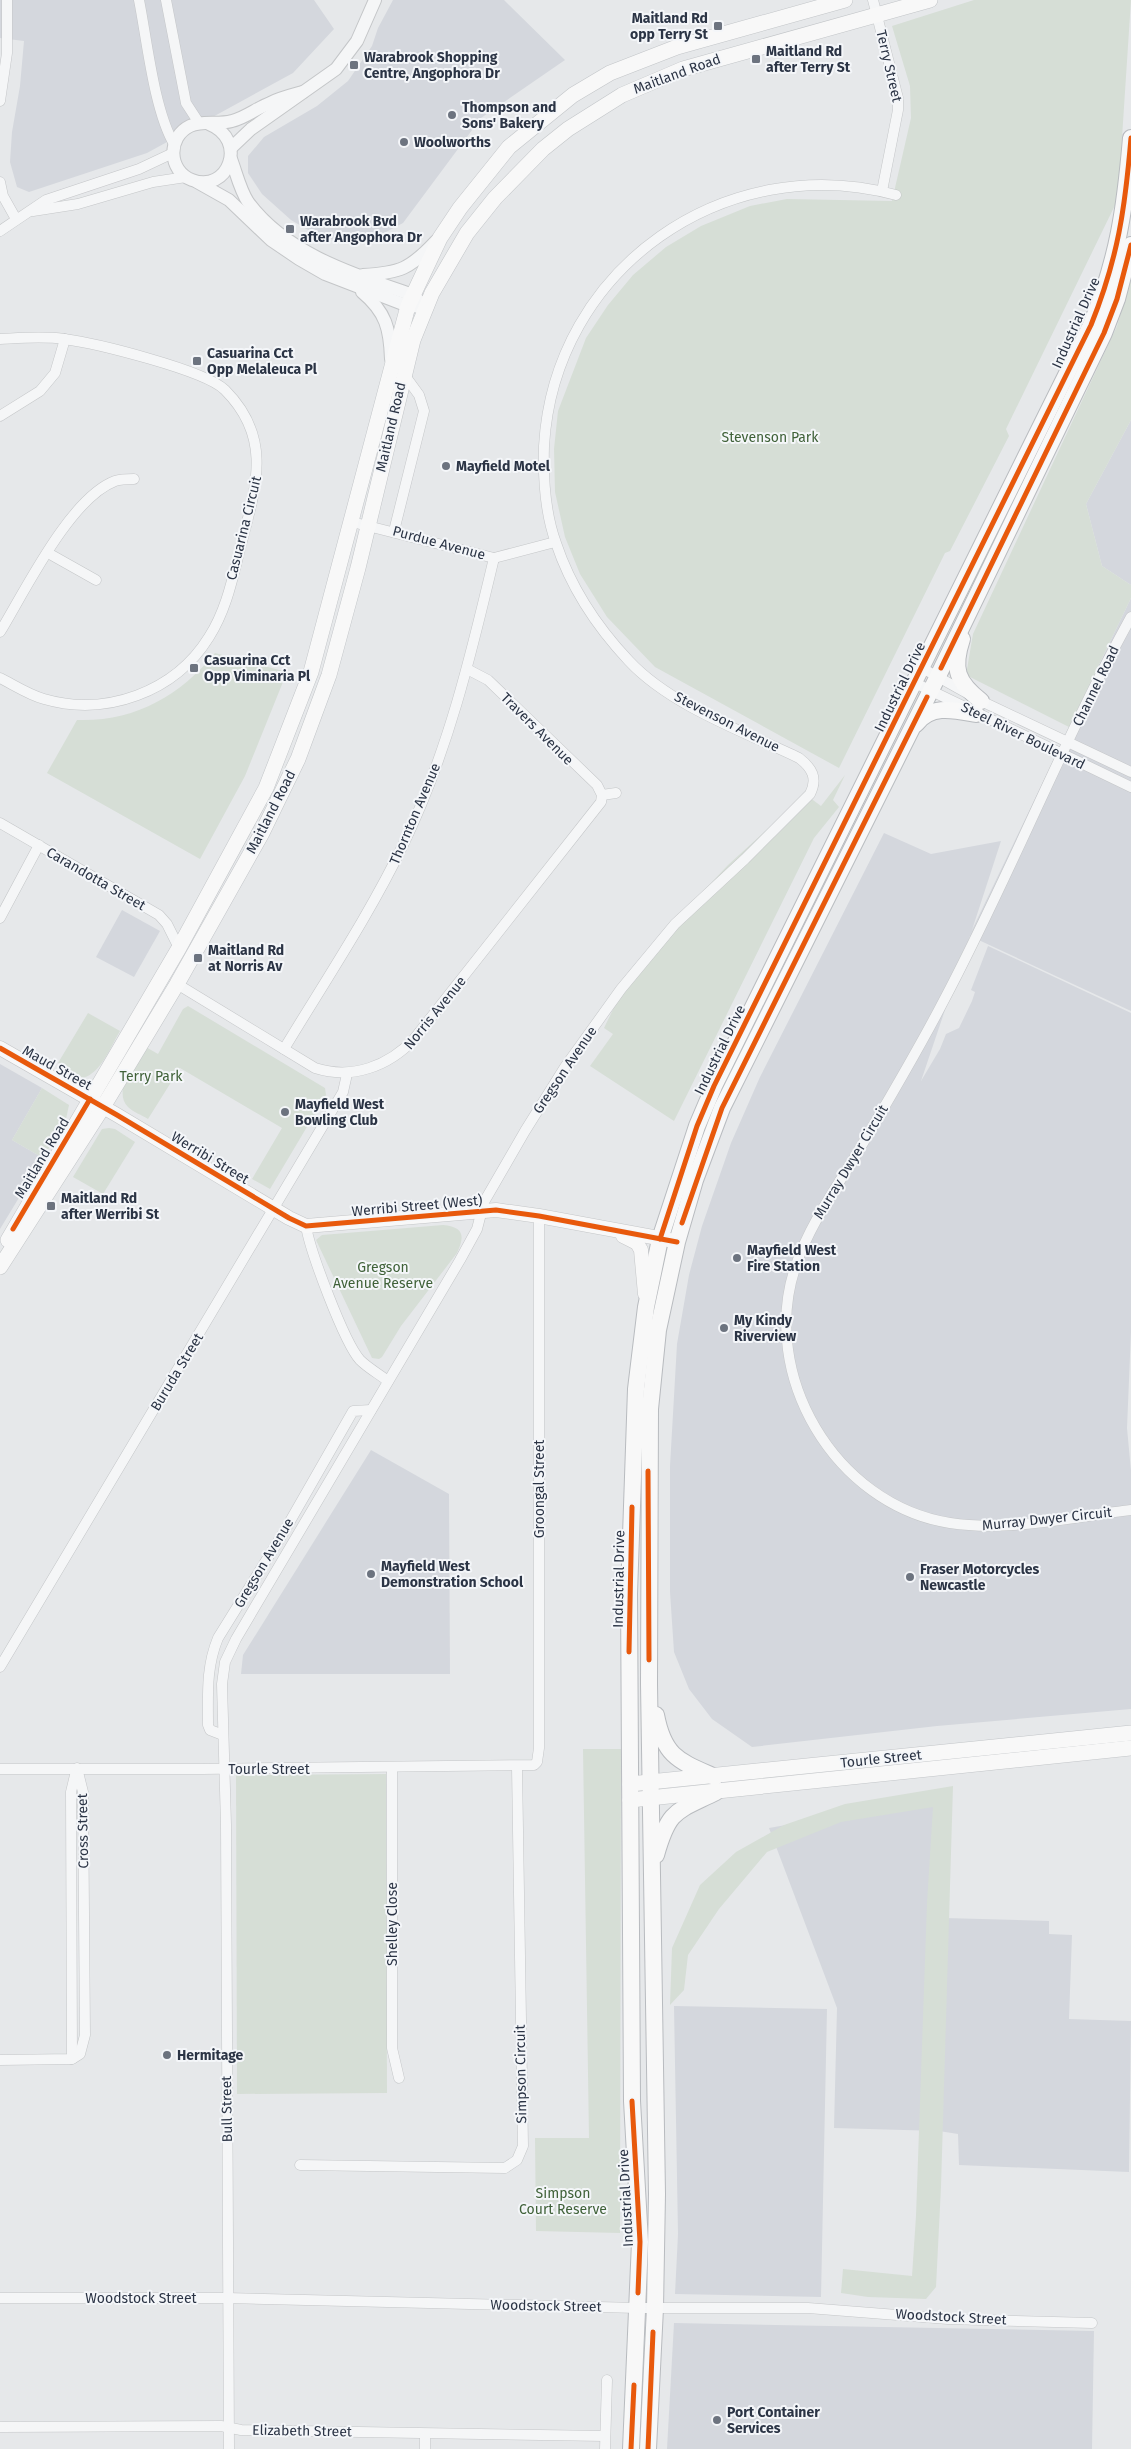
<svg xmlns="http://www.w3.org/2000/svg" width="1131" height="2449" font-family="'Fira Sans',sans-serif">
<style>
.built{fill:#d4d7dd}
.green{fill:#d6ded6}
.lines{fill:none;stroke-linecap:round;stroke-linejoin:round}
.minor-casing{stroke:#c4c6c8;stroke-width:11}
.tertiary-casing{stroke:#c4c6c8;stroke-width:14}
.secondary-casing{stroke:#c4c6c8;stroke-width:15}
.primary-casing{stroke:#c2c5c8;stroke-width:16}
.trunk-casing{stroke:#b8bbbf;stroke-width:18}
.minor{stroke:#f5f6f7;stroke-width:10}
.tertiary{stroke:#f5f6f7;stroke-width:12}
.secondary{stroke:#f8f8f8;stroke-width:14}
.primary{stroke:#f8f8f8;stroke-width:15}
.trunk{stroke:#f8f8f8;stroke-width:16}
.cycleway-casing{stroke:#f4f6f9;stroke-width:8}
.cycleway{stroke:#e8590c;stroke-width:5}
.poi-dot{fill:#6c737f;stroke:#f4f6f9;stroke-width:2}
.labels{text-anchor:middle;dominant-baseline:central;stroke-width:4;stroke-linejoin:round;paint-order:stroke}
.poi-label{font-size:14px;font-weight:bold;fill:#2b3445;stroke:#f4f6f9;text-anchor:start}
.street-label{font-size:14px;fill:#2b3445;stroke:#f4f6f9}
.park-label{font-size:14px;fill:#3f6138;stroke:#f4f6f9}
</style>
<rect width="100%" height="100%" fill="#e6e8ea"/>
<g class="built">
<path d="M0,0H314L334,29L293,73L147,153L29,192L17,187L10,162L12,132L20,86L24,41L0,38Z"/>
<path d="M393,0H504L565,60L481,118L403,223L363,244L322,238L291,220L262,194L248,173V156L264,137L317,106L348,81L372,46L378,28Z"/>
<path d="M1131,420V585L1102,566L1086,504Z"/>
<path d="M1131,598V1011L970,936L921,1081L940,1049L946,1034L959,1028L972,1001L975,992L971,990L988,946L1131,1013V1332L1127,1428L1131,1471V1709L937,1726L752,1747L712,1719L689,1689L674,1652L670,1592V1466L677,1344L689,1275L702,1226L731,1143L760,1077L884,833L931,854L1001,841L972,930Z"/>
<path d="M122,910L160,931L134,977L96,957Z"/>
<path d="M0,1064L42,1088L12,1140L43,1158L0,1229Z"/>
<path d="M371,1450L449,1494L450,1674H241L243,1655Z"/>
<path d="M948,1796L945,1918L1049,1921V1934L1072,1935L1069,2019L1131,2021L1129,2172L959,2165L958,2134L939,2131L834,2128L837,2008L769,1828Z"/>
<path d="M674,2006L827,2009L821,2297L675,2294L678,2234Z"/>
<path d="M674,2323L1094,2331L1092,2449H667Z"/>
</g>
<g class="green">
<path d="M974,0H1131L1118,199L1006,429L1009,436L950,551L945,553L839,768L655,667L607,617L580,574L565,537L555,492L554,449L558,411L586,338L608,305L633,275L666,247L701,226L750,206L787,199L892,201L911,118L910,86L892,26Z"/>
<path d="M1131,279V420L1086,504L1102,566L1131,585V598L1069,727L966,675L973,634L1117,326Z"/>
<path d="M215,653L287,672L245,776L200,859L47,773L77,720C134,722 180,696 215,653Z"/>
<path d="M845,775L833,800L839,807L814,838L674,1121L590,1066L613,1034L604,1028L624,987L645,953L728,865L783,815L809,797L821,806Z"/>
<path d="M188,1006L325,1088L326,1095L270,1189L252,1179L282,1128L180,1068L148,1119C142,1115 133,1112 128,1107C112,1091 136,1061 144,1046L158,1054L183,1009Z"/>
<path d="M88,1013L120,1031C111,1046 101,1073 83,1078L58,1063Z"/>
<path d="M42,1088L69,1105L66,1119L43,1158L12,1140Z"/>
<path d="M109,1128L115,1129L135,1142L103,1194L73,1177L102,1129Z"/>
<path d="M443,1225C464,1227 465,1236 457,1253L401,1326L382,1357L379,1359L372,1358L316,1240L322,1235Z"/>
<path d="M583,1749H621L620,2233L536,2231L535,2138H589Z"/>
<path d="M386,1774L387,2093L237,2094L236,1775Z"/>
<path d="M953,1786L941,2187L936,2287L926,2299L868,2297L841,2293L843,2269L912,2276L916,2216L927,1903L933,1807L841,1822L767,1852L719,1909L688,1955L684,1990L670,2005L672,1948L700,1885L736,1852L784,1825L845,1804Z"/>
</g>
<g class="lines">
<defs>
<g id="minor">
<path d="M139,0C147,40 154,110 174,144"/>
<path d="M166,0L186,103L199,123"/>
<path d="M873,0L898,98V110L882,191"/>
<path d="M0,101L7,53V0"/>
<path d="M0,182L3,196L16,219"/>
<path d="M33,211L78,204L153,182L186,177"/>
<path d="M0,231L46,200L139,169L173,153"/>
<path d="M0,339C21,338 43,336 64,339C95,343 205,370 225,390C273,438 256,487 241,545C233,576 227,609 209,637C175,692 106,717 44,699C29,695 14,685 0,678"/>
<path d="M0,416L40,391L55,373L65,339"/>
<path d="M352,522L494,558L555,542"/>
<path d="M394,531L424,411L419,395L403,373"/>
<path d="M48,553L96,580"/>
<path d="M1131,617C1062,742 1010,876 943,1002C915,1056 884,1108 853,1160C832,1194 809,1227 796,1265C758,1374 835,1505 950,1523C1009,1532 1072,1517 1131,1510"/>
<path d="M0,632C25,591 70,498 115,481C121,479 129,479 134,479"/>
<path d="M922,668L981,701L1131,772"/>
<path d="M915,683L1131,787"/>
<path d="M602,795L616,793"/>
<path d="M0,823L159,915L167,924L179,948"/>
<path d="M0,918L39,845"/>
<path d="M177,984L315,1068C352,1080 389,1066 414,1039L601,802L602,795L597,785L488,680L467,669"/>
<path d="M284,1049C325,981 370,914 404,843C448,752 471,655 494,558"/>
<path d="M306,1226C310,1251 344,1342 360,1360C368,1368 379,1374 388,1381"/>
<path d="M0,1667L343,1092L347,1074"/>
<path d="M223,1735L210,1730L208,1725C208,1694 206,1667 218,1638L285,1530L353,1411L371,1410"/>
<path d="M392,1768V2048L399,2078"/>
<path d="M0,1769H202L534,1765L537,1762L539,1748V1216"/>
<path d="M72,2059L71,1792L76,1771"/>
<path d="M0,2060L72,2059L80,2054L85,2035L83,1792L77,1768"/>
<path d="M300,2165L505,2168L517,2160L523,2146L517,1767"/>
<path d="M0,2298H227L638,2308H808L948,2319L1092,2323"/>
<path d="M0,2427L221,2426L241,2430L605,2436"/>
<path d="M229,2449L226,1825L222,1684L225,1662L236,1639L460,1260L477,1229L484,1202L525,1131L565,1067L621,989L675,924L745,859L810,794C818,778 812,768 799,758C745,732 671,706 629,661C597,627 571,588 556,543C545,513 543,478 544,446C554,268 726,149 896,195"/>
<path d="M425,2449V2434"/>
<path d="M605,2449L607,2380"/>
</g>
<g id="tertiary">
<path d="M209,124C249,140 228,194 192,180C168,171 167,137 190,126C202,120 218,125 232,121C245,118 257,108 270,103C280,98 292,95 303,92"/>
<path d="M231,148L251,129L336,69L357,41L375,0"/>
<path d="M231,159C236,172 240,190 248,202C286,254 355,275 413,295L420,302"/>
<path d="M197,182L229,200L271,240L299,259L325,274L408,306L425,307"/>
<path d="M363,275C400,273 410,269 436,241"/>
<path d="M362,292C386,312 390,329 391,359"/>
</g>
<g id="secondary">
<path d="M0,1048L117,1115L289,1218L306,1226L496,1210L539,1216L669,1240"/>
<path d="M623,1236L637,1243L641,1250L645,1294"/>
</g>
<g id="primary">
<path d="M8,1240L179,948L266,788L311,672L408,306L440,238L460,208L509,147L573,95L610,73L677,47L845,0"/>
<path d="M0,1267L103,1107L177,984L262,833L298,759L329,675L358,568L413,340L432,293L467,233L495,198L543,149L568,129L622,95L683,69L930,0"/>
<path d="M630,1784L1131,1733"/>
<path d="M630,1800L1131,1748"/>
</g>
<g id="trunk">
<path d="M962,639C952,669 957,682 981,701"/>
<path d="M916,724C931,704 954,710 976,714"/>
<path d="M656,1715C664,1757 679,1761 715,1777"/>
<path d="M656,1855C669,1809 676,1812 716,1792"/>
<path d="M631,2449L640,2242L632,2101L629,1594L636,1389L646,1307L660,1239L697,1126L714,1086L1091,325C1118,258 1125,209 1131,138"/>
<path d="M648,2449L655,2308L657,2194L649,1684L650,1409L658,1330L677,1242L695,1180L722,1108L938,676L1104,333L1117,299L1131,245"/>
</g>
</defs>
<use href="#minor" class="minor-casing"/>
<use href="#tertiary" class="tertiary-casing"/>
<use href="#secondary" class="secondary-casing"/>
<use href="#primary" class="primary-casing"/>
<use href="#trunk" class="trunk-casing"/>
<use href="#minor" class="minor"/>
<use href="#tertiary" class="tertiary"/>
<use href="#secondary" class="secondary"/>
<use href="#primary" class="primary"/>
<use href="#trunk" class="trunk"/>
<defs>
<g id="cycleway">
<path d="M941,668L1104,333L1117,299L1131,245"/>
<path d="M0,1048L117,1115L289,1218L306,1226L496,1210L539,1216L677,1242"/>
<path d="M682,1223L722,1108L927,697"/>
<path d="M13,1229L90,1099"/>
<path d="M660,1239L697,1126L714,1086L1091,325C1118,258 1125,209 1131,138"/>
<path d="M648,1471L649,1660"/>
<path d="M629,1652L632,1507"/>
<path d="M632,2101L640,2242L638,2293"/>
<path d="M631,2449L634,2385"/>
<path d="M648,2449L653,2332"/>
</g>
</defs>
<use href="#cycleway" class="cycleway-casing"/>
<use href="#cycleway" class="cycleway"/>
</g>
<g class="poi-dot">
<rect x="713" y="21" width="10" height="10" rx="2.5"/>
<rect x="751" y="54" width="10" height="10" rx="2.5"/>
<rect x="349" y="60" width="10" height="10" rx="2.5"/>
<circle cx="452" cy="115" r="5"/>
<circle cx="404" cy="142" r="5"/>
<rect x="285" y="224" width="10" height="10" rx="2.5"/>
<rect x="192" y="356" width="10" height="10" rx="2.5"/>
<circle cx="446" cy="466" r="5"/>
<rect x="189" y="663" width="10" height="10" rx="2.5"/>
<rect x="193" y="953" width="10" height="10" rx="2.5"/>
<circle cx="285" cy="1112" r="5"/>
<rect x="46" y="1201" width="10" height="10" rx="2.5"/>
<circle cx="737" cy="1258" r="5"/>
<circle cx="724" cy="1328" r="5"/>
<circle cx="371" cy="1574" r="5"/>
<circle cx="910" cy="1577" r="5"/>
<circle cx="167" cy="2055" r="5"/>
<circle cx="717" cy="2420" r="5"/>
</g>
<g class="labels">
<g class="poi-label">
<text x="708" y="18" text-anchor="end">Maitland Rd<tspan x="708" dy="16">opp Terry St</tspan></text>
<text x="766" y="51">Maitland Rd<tspan x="766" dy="16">after Terry St</tspan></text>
<text x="364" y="57">Warabrook Shopping<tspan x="364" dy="16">Centre, Angophora Dr</tspan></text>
<text x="462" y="107">Thompson and<tspan x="462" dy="16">Sons' Bakery</tspan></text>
<text x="414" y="142">Woolworths</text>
<text x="300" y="221">Warabrook Bvd<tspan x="300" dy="16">after Angophora Dr</tspan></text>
<text x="207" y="353">Casuarina Cct<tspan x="207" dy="16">Opp Melaleuca Pl</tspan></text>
<text x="456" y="466">Mayfield Motel</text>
<text x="204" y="660">Casuarina Cct<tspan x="204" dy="16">Opp Viminaria Pl</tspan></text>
<text x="208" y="950">Maitland Rd<tspan x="208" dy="16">at Norris Av</tspan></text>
<text x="295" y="1104">Mayfield West<tspan x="295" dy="16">Bowling Club</tspan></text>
<text x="61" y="1198">Maitland Rd<tspan x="61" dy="16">after Werribi St</tspan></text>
<text x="747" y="1250">Mayfield West<tspan x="747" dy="16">Fire Station</tspan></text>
<text x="734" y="1320">My Kindy<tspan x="734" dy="16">Riverview</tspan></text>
<text x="381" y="1566">Mayfield West<tspan x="381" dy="16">Demonstration School</tspan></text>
<text x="920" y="1569">Fraser Motorcycles<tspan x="920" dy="16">Newcastle</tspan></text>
<text x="177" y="2055">Hermitage</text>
<text x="727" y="2412">Port Container<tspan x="727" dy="16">Services</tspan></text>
</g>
<g class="street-label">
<text transform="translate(889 66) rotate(77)">Terry Street</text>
<text transform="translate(677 74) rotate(-20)">Maitland Road</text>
<text transform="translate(1076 323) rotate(-66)">Industrial Drive</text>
<text transform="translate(391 427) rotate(-77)">Maitland Road</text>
<text transform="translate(244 528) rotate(-76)">Casuarina Circuit</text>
<text transform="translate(439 543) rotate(15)">Purdue Avenue</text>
<text transform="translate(1096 686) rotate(-64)">Channel Road</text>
<text transform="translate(900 687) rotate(-64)">Industrial Drive</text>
<text transform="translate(727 722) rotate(27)">Stevenson Avenue</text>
<text transform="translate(537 729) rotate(45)">Travers Avenue</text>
<text transform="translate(1023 736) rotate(26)">Steel River Boulevard</text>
<text transform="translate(271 812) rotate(-63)">Maitland Road</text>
<text transform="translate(415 814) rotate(-67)">Thornton Avenue</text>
<text transform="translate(96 879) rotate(30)">Carandotta Street</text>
<text transform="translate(435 1013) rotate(-51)">Norris Avenue</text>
<text transform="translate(720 1050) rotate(-64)">Industrial Drive</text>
<text transform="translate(57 1068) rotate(29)">Maud Street</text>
<text transform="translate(565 1070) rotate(-56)">Gregson Avenue</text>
<text transform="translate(42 1158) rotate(-59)">Maitland Road</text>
<text transform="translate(210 1158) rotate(31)">Werribi Street</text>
<text transform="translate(851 1162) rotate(-59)">Murray Dwyer Circuit</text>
<text transform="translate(417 1206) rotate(-5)">Werribi Street (West)</text>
<text transform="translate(177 1372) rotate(-59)">Buruda Street</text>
<text transform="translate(539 1489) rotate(-90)">Groongal Street</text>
<text transform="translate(1047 1519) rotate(-6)">Murray Dwyer Circuit</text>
<text transform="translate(264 1563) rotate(-59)">Gregson Avenue</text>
<text transform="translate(619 1579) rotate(-89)">Industrial Drive</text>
<text transform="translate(881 1759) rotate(-6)">Tourle Street</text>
<text x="269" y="1769">Tourle Street</text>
<text transform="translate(83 1831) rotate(-91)">Cross Street</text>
<text transform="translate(392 1924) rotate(-90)">Shelley Close</text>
<text transform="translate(521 2074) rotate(-91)">Simpson Circuit</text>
<text transform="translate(227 2109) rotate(-91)">Bull Street</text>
<text transform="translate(626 2198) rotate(-93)">Industrial Drive</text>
<text x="141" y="2298">Woodstock Street</text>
<text transform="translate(546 2306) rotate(1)">Woodstock Street</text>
<text transform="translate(951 2317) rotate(3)">Woodstock Street</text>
<text transform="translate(302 2431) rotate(1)">Elizabeth Street</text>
</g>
<g class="park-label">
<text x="770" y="437">Stevenson Park</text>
<text x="151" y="1076">Terry Park</text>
<text x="383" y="1267">Gregson<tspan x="383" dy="16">Avenue Reserve</tspan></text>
<text x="563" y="2193">Simpson<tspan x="563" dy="16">Court Reserve</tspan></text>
</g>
</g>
</svg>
